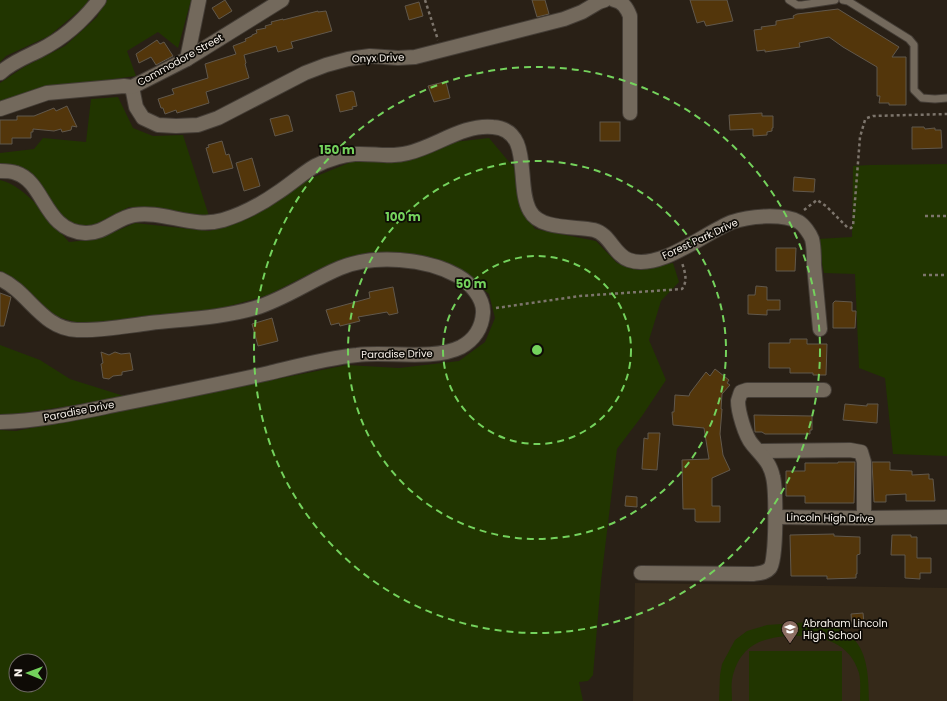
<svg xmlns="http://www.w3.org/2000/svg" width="947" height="701" font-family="Poppins,sans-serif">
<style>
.built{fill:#352919}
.green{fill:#213500;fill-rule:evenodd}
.building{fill:#53360b;stroke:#61584c}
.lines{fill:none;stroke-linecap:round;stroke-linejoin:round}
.lane-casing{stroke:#443d36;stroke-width:9}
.street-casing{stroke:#443d36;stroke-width:16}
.path{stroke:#7d756c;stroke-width:2.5;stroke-dasharray:3 3;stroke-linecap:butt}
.lane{stroke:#73695c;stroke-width:7}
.street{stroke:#73695c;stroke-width:14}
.ring{fill:none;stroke:#74d25c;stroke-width:2;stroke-dasharray:7 5}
.labels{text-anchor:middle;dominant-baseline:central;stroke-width:3.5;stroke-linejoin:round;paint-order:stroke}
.street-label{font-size:10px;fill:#f8f2eb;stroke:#0e0b06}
.poi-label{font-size:10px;fill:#f8f2eb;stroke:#0e0b06;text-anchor:start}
.centre{fill:#74d25c;stroke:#0e0b06;stroke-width:2}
.ring-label{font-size:12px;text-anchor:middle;font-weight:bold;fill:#74d25c;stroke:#0e0b06;stroke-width:3.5;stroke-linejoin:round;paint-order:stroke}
</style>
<rect width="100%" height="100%" fill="#292016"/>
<path class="built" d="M635,583L947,588V701H633Z"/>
<g class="green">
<path d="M0,0H88L86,5L49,36L6,56L0,62Z"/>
<path d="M105,0H191L178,48L158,32L127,51L136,76L46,88L0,104V83L24,67L65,46L97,17Z"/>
<path d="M118,97L133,128L153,136L183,135L209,216L129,207L88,228L66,221L30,174L17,166L0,163V153L34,149L43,138L86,142L91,99Z"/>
<path d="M489,138L516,170L519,202L535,229L596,241L617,263L638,270L673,263L679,282L661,301L649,340L666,380L642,416L617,449L601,581L593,675L588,681L579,682L583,701H0V430L16,431L347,365L399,368L459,361L485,342L495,318L489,294L459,269L414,256L369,252L323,267L268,295L219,309L84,325L49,314L22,285L0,271V180C27,186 51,222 69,242L98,239L135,223L209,231L250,218L307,180L351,162L386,161L445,143ZM16,661H40V685H16Z"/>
<path d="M947,164V456L893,454L885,378L859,368L855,274L824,273L817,239L852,237L853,166L870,165Z"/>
<path d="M0,345L40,360L70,379L127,397L4,416H0Z"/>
<path d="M810,622C862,627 869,654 869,701H860C860,692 861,682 859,673C850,643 824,636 796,636C764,636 739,644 732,680C731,686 732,694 732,701H719L720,675L722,664L735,640L747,631L767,625Z"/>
<rect x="749" y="651" width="93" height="50"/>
</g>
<g class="building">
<path d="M225,0L232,11L219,19L212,8Z"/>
<path d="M532,0H545L549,14L537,17Z"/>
<path d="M690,0H727L733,21L706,26L704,21L697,23Z"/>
<path d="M419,2L423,16L409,20L405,6Z"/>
<path d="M838,9L899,47L892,57H906V105H889V103H879L880,96H877V67L843,47L829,37L799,43L800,47L765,52V50L757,51L754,30L762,29L761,27L776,25V21L794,18L793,16L797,14Z"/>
<path d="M318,11V12L326,11L332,31L291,42L293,48L278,52L276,46L244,55L246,63L245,64L249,78L206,92L209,103L177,113L176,110L165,114L163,108H161L158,99L174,94L172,89L208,78L205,64L236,54L233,46L246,41L245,39L252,36V35L257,33L256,30L266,28L265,26L272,24L271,22L283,19V20Z"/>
<path d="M157,40L160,44L164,42L173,56L156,65L151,57L139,63L136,54Z"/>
<path d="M444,82H446L450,98L434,102L428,86Z"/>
<path d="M352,91L354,92L357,106L352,107L353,109L340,112L336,95Z"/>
<path d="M67,106L77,127L72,126L71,130L62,132L61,129L54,131L33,129V132H31V138H12V144H0V120H17V116H34L54,108L56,111Z"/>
<path d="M762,113V116H773V128H772V131L767,132V135L753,136V129L730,130L729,115Z"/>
<path d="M287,115L289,116L293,131L275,136L270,119Z"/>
<rect x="600" y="122" width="20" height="19"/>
<path d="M912,127H924L925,129L935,128V130H941L942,148L912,149Z"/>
<path d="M222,141L226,155L229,154L233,168L213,173L206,148L209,147L208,145Z"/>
<path d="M252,158L260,186L244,191L236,163Z"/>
<path d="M794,177L815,179L814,192L793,191Z"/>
<path d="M776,248H796L795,271H776Z"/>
<path d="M756,286L767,287V300H780V310H767V315L748,314V295H755Z"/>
<path d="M393,287L398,313L389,315L387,312L358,317L360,321L340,326L339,323L331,325L326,310L370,298L369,292Z"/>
<path d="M0,293L11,297L4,326H0Z"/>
<path d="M835,301L852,302V311H856L855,328H833V303Z"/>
<path d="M272,318L278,341L258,346L252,324Z"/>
<path d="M790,339H807V344H827L826,375H813V373H790V368H769V343H790Z"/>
<path d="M101,352L109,355L115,352L121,354L130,353L133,370L122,372V375L113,376L109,379L103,378L101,364L103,363Z"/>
<path d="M715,369L729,380L727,383L730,385L722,394L721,409H722L720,434L723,455L730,470L712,478V506H720V522H697L695,521V509H683L682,460L709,459L704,428L673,425L672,412H674L675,395L689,396L690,393L706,372L710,376Z"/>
<path d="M845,404L867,406V404H878L877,423L843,420Z"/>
<path d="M754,415L812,416V430H810V434H765L762,432H755Z"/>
<path d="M648,433H660L657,470L642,469L644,438L648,439Z"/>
<path d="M838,462H855L854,503H805V496H786V471H805V463H838Z"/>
<path d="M872,462H890V470L912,471V475L929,474V479H933L935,501H906V494L886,495V502H874Z"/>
<path d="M626,496L637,497V507L625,506Z"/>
<path d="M834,534V536L860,537V554L857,555V574H856V578L827,579V576H791L790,535Z"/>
<path d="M892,535H911V537H917V558H931V573H920V579L905,578V555H891Z"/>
<path d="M863,613L864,623L852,624L851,614Z"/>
</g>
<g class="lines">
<defs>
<g id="lane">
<path d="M789,0L797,5H802L835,0"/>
<path d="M843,0L848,1L909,39L914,45V90L922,98L935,99L947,98"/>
</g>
<g id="street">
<path d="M614,0C623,1 627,8 630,16V113"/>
<path d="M187,59L199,0"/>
<path d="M0,73C12,62 26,57 40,50C64,38 83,21 99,0"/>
<path d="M132,87L136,107L143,118L158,125L176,126L198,125L218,118L305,73L326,65L348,59L370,56L398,58L415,57L564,19L582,12L599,2L605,0"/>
<path d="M0,109L47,93L124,86L132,87L187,59L282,0"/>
<path d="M0,171C5,171 11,171 16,173C45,182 44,231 85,233C104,234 116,218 134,215C163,210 193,229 223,220C243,214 263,203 280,191C292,183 303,173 315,166C327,160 342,155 355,154C373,153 390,158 408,153C437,146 463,124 493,127C534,130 515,185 530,211C540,230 575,226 594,230C610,234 614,255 629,260C660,271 704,233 732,222C749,216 783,213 799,222C804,225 810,234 812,239C814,247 814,257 814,265C816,287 818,308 820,329"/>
<path d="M0,279C29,292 42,329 77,330C102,331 126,326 150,323C185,319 221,318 255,308C285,299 311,280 340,268C374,254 426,258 458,276C470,283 484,298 483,313C482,328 474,340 461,347C433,361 387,351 357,355C327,358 298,366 269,373C220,384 170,394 120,404C80,412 41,421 0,422"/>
<path d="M760,451L850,450L861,452L864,462V518"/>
<path d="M776,517L864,518L947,517"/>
<path d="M641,573L753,574C760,573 766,573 770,568C777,560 776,489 773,477C770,462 761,455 752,444C745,436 738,411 738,401C739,398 740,394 741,392L747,390H824"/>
</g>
</defs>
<use href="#lane" class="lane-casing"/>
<use href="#street" class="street-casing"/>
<g class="path">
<path d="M425,0L438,40"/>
<path d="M804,210L817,200L826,206L848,228H851L853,226L860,137L865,120L867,118L873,116L947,114"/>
<path d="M925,216H947"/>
<path d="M923,275H947"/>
<path d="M496,308L580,296L682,289C688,281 685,272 682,263"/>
</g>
<use href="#lane" class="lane"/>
<use href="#street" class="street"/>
</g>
<g class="ring">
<circle cx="537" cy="350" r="94"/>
<circle cx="537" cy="350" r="189"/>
<circle cx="537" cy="350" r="283"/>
</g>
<defs>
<symbol id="school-pin" viewBox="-11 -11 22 30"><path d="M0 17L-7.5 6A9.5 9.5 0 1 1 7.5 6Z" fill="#8d6e63" stroke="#0e0b06"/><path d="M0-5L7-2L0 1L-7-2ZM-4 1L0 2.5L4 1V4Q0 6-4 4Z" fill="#fff"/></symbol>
</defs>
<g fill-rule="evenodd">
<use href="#school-pin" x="780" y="619" width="20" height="27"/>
</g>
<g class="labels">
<g class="street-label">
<text transform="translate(378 58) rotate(-2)">Onyx Drive</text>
<text transform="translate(180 60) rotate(-29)">Commodore Street</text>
<text transform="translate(700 239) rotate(-25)">Forest Park Drive</text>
<text transform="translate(397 354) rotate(-1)">Paradise Drive</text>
<text transform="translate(79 411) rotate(-11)">Paradise Drive</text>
<text transform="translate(830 518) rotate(1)">Lincoln High Drive</text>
</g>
<g class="poi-label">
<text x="803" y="623">Abraham Lincoln<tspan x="803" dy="12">High School</tspan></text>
</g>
</g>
<circle cx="537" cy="350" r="6" class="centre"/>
<g class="ring-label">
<text x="337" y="154">150 m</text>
<text x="403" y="221">100 m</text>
<text x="471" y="288">50 m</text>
</g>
<g transform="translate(28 673) rotate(271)"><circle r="19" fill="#0e0b06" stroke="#6c6762"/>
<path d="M0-3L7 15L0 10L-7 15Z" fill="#74d25c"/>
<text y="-6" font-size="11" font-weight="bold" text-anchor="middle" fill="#f8f2eb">N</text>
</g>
</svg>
